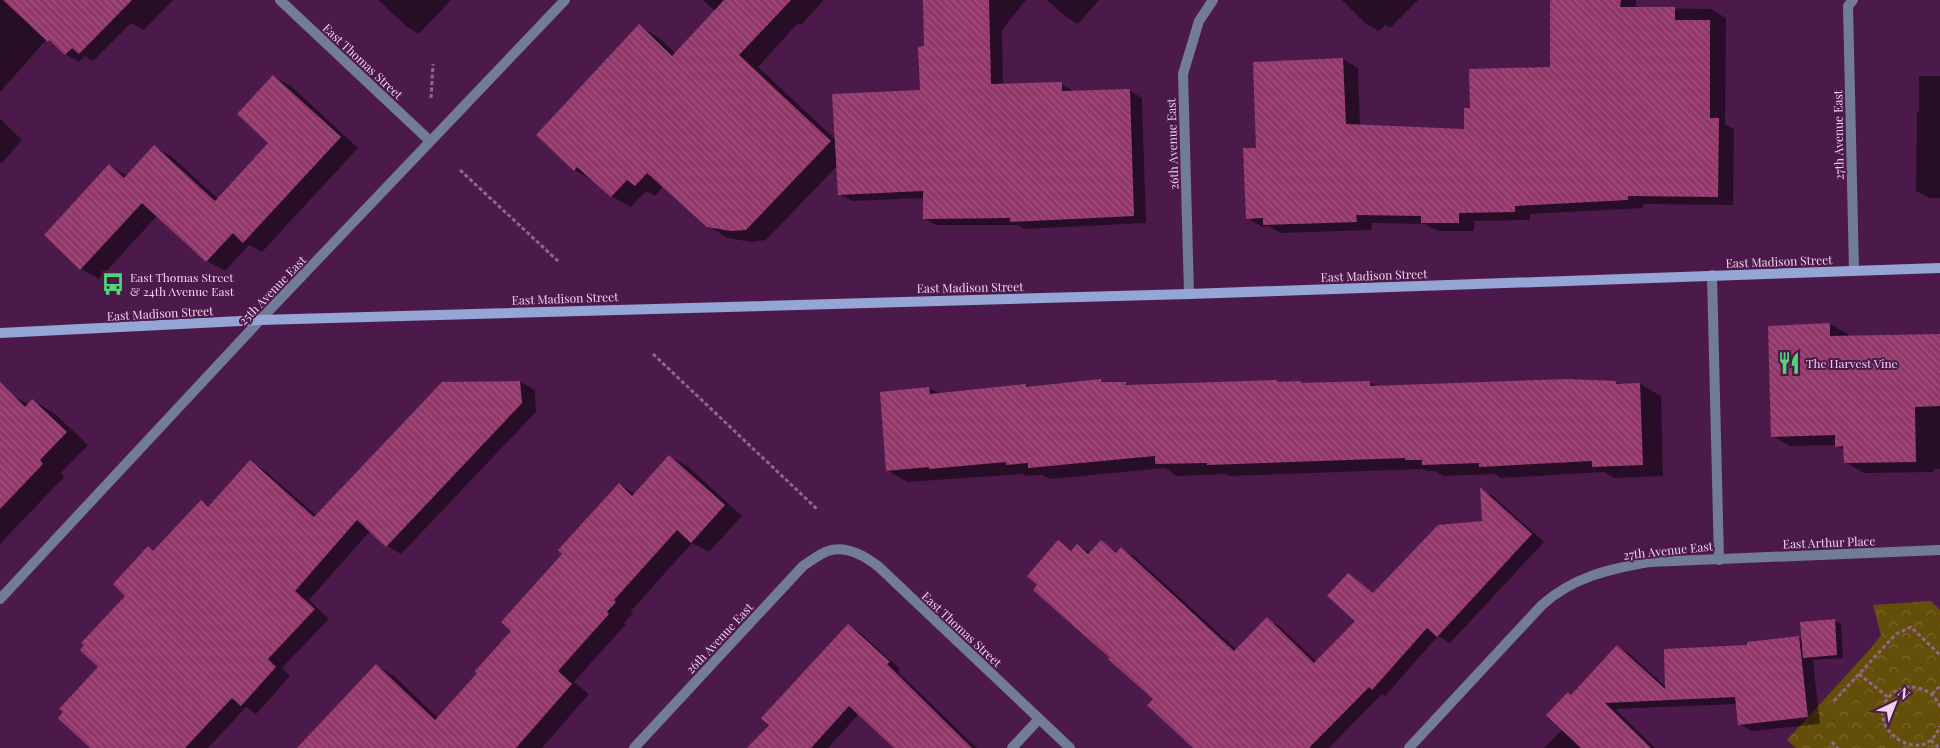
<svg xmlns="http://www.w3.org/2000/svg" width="1940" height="748" font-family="'Playfair Display',serif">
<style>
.park{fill:url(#park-crowns)}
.shadow{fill:#0007}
.building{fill:url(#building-back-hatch)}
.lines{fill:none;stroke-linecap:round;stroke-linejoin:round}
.path{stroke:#90668d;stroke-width:3;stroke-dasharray:4 2.5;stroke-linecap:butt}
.service{stroke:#727c99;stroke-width:10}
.minor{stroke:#727c99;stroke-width:10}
.secondary{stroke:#96a6d4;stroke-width:10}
.labels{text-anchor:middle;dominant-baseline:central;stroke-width:4;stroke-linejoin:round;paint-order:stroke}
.street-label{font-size:12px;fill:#f2d3ef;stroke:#4c1a4a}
.poi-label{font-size:12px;fill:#f2d3ef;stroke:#4c1a4a;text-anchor:start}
</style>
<defs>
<pattern id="park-crowns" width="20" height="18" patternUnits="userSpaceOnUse" patternTransform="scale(1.25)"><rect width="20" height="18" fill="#634e0a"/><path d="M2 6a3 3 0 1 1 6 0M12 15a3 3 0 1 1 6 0" fill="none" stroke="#7a672e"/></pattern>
<pattern id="building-back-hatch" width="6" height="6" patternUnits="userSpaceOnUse" patternTransform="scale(1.25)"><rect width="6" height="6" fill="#923769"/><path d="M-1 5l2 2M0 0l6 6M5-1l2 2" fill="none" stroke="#a2537f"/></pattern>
</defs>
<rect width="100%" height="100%" fill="#4c1a4a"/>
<path class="park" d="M1931,601L1940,610V748H1796L1787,740L1872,647L1881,635L1873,605Z"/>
<g class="shadow">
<path d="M0,0H173L144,30L131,23L93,61L85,56L79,62L65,54L47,39L0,92Z"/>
<path d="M378,0H451L419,34L407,27Z"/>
<path d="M703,0H824L801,25L798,23L758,67L836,140L921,91L926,47L924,0H1026L1002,30L1003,85L1061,84L1074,91L1129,90L1142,98L1146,223L1024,229L1018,225H936L924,218V198L852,201L839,194L837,166L766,240L751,242L728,238L708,226L664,186L655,196L646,191L631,207L611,196L594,181L574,170L639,26L658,37L676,54L715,11Z"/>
<path d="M1047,0H1099L1078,24L1066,17Z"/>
<path d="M1342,0H1418L1390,28L1385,25L1379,31L1366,24Z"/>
<path d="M1552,0H1636V8L1710,9L1726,18L1725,124L1734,129L1733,205L1643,204V208L1530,214V220L1474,221V231H1438L1425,224L1371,223L1372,230L1280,233L1268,226L1263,227L1247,218L1257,149L1343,59L1358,68L1360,126L1465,130L1471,109L1551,69Z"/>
<path d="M274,76L292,87L358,148L262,252L249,245L225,271L207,261L158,215L99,279L81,269L109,165L127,176L154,147L172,157L218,199L270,143Z"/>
<path d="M1919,76H1940V198H1929L1916,191L1917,112H1919Z"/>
<path d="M0,119L22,140L2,163L0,162Z"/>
<path d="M1830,324L1848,334V337L1940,335V469H1934V472L1864,473L1846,463L1845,451L1836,445L1790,446L1772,436Z"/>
<path d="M1100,381L1105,383H1125L1131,386L1277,382L1280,383L1300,382L1303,384L1369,382L1379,387L1615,382L1620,385L1640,384L1661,396L1663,476L1614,478L1604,472L1501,478L1495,474L1444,476L1435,471H1427L1423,469L1229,476L1225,474L1177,476L1165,468L1050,479L1042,475L1027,476L1023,474L907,482L887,470L929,388L940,394L1026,385L1030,388Z"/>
<path d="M520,382L535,390L536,412L401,554L387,546L370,531L309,600L329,619L282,668L290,676L256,714L246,707L208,748H91L100,667L127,595L148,548L155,552L202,502L210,507L251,462L265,471L317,516Z"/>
<path d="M10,394L28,404L32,400L54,413L88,445L61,473L64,477L0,544V405Z"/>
<path d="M669,456L687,466L742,516L709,552L692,543L631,611L633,613L624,623L626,624L574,682L589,694L542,748H299L377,666L394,676L438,718L513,631L564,554L619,484L635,494Z"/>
<path d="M1482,490L1493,496L1544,542L1450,643L1438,636L1385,696L1382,694L1329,748H1194L1155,699L1111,658L1058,542L1073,551L1078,546L1091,553L1101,542L1118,553L1121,549L1134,556L1237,650L1267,619L1279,626L1317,662L1357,621L1348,575L1374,593L1483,522Z"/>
<path d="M1834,620L1841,624L1843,658L1813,660L1820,724L1752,731L1740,724L1737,704L1615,709L1655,748H1544L1563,729L1572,696L1617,646L1630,654L1666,687L1749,646L1799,637L1803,640Z"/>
<path d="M848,626L859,632L900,669L898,672L977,748H894L859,714L828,748H749Z"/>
</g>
<g class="building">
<path d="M3,0H132L79,54L72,48L65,55L49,40L48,42Z"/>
<path d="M724,0H791L739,55L831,141L746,230L731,231L707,227L647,173L635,186L627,180L611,197L577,167L574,171L536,135L639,24L672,56Z"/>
<path d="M923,0H989L991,84L1062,82V91L1130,89L1134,216L1010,222V218L923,219V191L838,195L832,94L920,90L918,47L924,46Z"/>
<path d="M1550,0H1621L1620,7H1675V20H1710V118H1719L1718,197L1628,196V200L1515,206V212L1459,213V223H1421V216L1356,215L1357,222L1263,225V218L1246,219L1243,148H1256L1253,62L1343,58L1346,124L1464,129V108H1470L1469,69L1550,67Z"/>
<path d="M273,75L341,137L243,243L233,233L206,262L142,203L80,270L44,235L109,164L124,178L154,145L215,201L268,143L237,114Z"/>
<path d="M1830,323V336L1940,334V406L1915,407L1916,462L1844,463L1843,446L1835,447V435L1771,437L1768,326Z"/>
<path d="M1101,379V382H1126V385L1277,380V382L1301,381V383L1370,381V386L1566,379L1616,381V384L1640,383L1643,465L1592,467V461L1479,467V463L1422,465V460H1405V458L1207,465V463L1155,464V456L1028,468V463L1006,465V462L929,469V467L886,471L880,392L929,387L930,394L1026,384V387Z"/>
<path d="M520,381L522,403L386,547L357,520L295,591L315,609L268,659L276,667L241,706L232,698L185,748H90L58,718L63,712L59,709L98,667L80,650L84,645L81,643L125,596L113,584L148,546L153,551L201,500L208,507L250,460L314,517L442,382Z"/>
<path d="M0,382L25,407L32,399L67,432L40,460L43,464L0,509Z"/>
<path d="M669,455L725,505L691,543L677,530L614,600L616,602L607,612L609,614L558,671L572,684L516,748H297L376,664L435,720L477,673L475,671L511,631L501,622L562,554L558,550L619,483L632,496Z"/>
<path d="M1480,487L1532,534L1437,637L1427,628L1372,690L1369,687L1309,748H1193L1147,705L1153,699L1108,659L1110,658L1033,590L1037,585L1027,576L1058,540L1071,551L1077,544L1088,554L1101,540L1116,553L1121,547L1234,651L1267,617L1314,663L1355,621L1327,596L1348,573L1373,593L1438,525L1482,521Z"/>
<path d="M1835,619L1837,655L1803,658L1800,622Z"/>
<path d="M848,624L890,662L887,664L972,748H894L849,706L811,748H747L769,725L761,718Z"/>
<path d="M1799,636L1808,717L1738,725L1735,697L1605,703L1651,748H1581L1546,715L1568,692L1571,695L1617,645L1665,689L1664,649L1747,645V642Z"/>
</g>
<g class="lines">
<g class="path">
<path d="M431,98L433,64"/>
<path d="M460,170L559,262"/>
<path d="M653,354L817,509"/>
<path d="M1859,674L1889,698"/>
<path d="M1932,694L1940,686"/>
<path d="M1834,701L1896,634L1911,627L1940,655"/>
<path d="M1940,707C1936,697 1929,690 1918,688C1911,686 1905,687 1899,690C1866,705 1887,748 1922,745C1931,742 1937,735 1940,726"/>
<path d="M1931,740L1939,748"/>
<path d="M1832,742L1838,748"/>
</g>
<path class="service" d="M1012,748L1039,719"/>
<g class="minor">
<path d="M280,0L430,141"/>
<path d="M1853,0L1848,6L1854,271"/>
<path d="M1712,275L1719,560"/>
<path d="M1189,294L1183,74L1199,21L1213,0"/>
<path d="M0,599L260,320L565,0"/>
<path d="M634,748L803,566C811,561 819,554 828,551C846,545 865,556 879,567L1070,748"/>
<path d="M1409,748L1542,605C1573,577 1609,569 1649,562L1940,550"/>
</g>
<path class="secondary" d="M0,333L260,320L1189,294L1940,268"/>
</g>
<defs>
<symbol id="bus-bare" viewBox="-9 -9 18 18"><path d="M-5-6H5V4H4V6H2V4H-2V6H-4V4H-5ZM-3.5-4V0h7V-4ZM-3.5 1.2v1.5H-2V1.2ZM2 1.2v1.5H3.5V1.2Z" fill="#50d674" stroke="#4c1a4a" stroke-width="2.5" paint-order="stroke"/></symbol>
<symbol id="restaurant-bare" viewBox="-9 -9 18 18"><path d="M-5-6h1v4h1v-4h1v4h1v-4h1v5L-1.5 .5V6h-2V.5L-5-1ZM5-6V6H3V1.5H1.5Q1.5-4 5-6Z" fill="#50d674" stroke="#4c1a4a" stroke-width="2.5" paint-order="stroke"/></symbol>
</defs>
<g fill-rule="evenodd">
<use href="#bus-bare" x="97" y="268" width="32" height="32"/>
<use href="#restaurant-bare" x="1773" y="347" width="32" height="32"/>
</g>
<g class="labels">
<g class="street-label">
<text transform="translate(363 61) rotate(43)">East Thomas Street</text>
<text transform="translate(1838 135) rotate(-91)">27th Avenue East</text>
<text transform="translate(1172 144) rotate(-92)">26th Avenue East</text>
<text transform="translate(1779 261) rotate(-2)">East Madison Street</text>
<text transform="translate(1374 275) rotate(-2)">East Madison Street</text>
<text transform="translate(970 287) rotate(-1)">East Madison Street</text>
<text transform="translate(272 290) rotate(-46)">25th Avenue East</text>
<text transform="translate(565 298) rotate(-2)">East Madison Street</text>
<text transform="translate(160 313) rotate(-3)">East Madison Street</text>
<text transform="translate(1829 542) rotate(-2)">East Arthur Place</text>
<text transform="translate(1668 550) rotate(-6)">27th Avenue East</text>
<text transform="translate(962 629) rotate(43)">East Thomas Street</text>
<text transform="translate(719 638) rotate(-47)">26th Avenue East</text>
</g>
<g class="poi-label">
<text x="130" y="277">East Thomas Street<tspan x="130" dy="14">&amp; 24th Avenue East</tspan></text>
<text x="1806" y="363">The Harvest Vine</text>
</g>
</g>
<g transform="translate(1895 703) rotate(43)" stroke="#4c1a4a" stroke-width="4" paint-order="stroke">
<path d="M0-4L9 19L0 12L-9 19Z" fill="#f2d3ef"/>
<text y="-8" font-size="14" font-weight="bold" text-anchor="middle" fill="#f2d3ef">N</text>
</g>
</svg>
